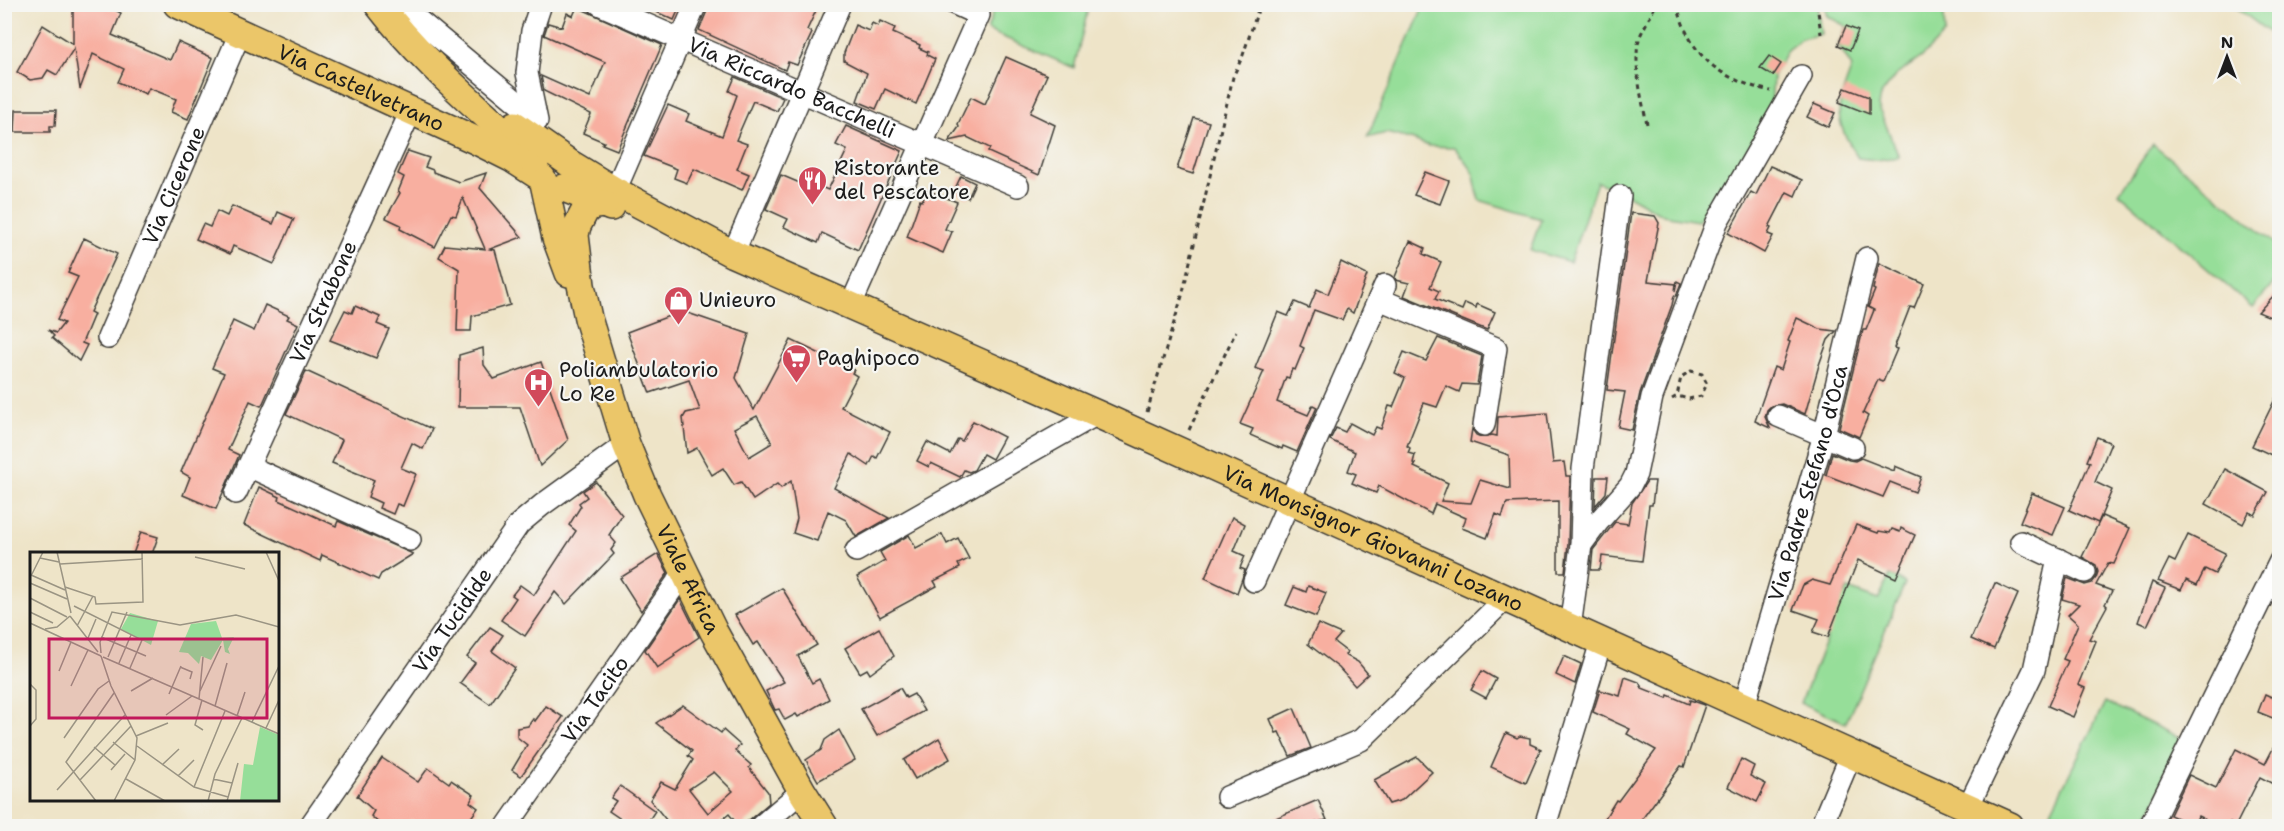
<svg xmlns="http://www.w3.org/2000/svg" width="2284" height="831" font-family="'Shantell Sans',sans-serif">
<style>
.green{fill:#96de99;stroke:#597d5a;stroke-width:1.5}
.building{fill:#f8afa0;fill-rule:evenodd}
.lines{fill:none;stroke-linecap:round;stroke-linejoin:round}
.minor-casing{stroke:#3c3a36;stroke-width:24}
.major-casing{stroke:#3c3a36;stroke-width:30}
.path{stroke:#3c3a36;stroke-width:3;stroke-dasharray:4.5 4.5;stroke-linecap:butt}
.minor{stroke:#fff;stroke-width:21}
.major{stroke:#ebc669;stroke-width:27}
.labels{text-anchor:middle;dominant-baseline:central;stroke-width:4.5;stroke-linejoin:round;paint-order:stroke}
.street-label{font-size:21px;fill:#1c1c1c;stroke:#f6f6f2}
.poi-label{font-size:21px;fill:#1c1c1c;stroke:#f6f6f2;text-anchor:start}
.inset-road{fill:none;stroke:#9a9483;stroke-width:1.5}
.view{fill:#c2185b;fill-opacity:0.15;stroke:#c2185b;stroke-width:3}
.inset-edge{fill:none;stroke:#1c1c1c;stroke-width:3}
</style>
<rect width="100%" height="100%" fill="#f6f6f2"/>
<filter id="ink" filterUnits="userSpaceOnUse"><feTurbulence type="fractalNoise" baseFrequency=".0167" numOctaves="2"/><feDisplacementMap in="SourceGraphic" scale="12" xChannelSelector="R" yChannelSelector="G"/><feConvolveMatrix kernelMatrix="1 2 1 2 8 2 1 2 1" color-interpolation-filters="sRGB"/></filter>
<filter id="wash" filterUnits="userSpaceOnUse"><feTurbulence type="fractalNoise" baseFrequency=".008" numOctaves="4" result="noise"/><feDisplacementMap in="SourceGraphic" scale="24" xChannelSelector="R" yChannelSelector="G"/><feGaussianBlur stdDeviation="1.35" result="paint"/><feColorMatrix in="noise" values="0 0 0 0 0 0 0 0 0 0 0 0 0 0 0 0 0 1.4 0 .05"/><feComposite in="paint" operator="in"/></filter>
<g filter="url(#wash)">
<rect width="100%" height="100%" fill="#eee4c8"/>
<g class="green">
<path d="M1824,4L1943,5L1945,33L1922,57L1895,76L1880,96L1878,106L1899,157L1877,160L1858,158C1832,116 1836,111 1852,67L1838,45L1846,26L1827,16Z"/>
<path d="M982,5H1089L1074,68L987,30L993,13Z"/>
<path d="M1424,5H1817L1821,34L1801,39L1787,50L1773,76L1771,110L1732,175L1698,221L1663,215L1625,193L1597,182L1570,262L1530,250L1541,219L1479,200L1473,171L1454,147L1429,146L1411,139L1386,133L1367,138Z"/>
<path d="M2233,5H2279V40Z"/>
<path d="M2153,144L2279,247V277L2253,308L2119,193Z"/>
<path d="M1890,575L1905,583L1846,723L1801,703L1842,598L1848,589L1878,600Z"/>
<path d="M2105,702L2185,740L2143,826H2048L2044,825Z"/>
</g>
<g id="blocks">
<g class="building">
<path d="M73,4H103L121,13L112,35L170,60L178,42L213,58L188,119L171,112L176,99L149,88L146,94L118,82L124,69L93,54L80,89L74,48L57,75L48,70L43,78L30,80L17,72L43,25L73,44Z"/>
<path d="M639,4H681L674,20Z"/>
<path d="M710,4H819L807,30L812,33L797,65L788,62L785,70L699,30Z"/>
<path d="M577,7L662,45L617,150L602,144L604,142L583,133L591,114L544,91L541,76L590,98L605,62L544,35L548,23L562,27L567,13L573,16Z"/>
<path d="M880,21L895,28L893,33L920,45L919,48L928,52L927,55L935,59L916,104L885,89L876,109L857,101L867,73L844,61V53L855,25L869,31L872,23L878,26Z"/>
<path d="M1846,26L1858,31L1850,50L1838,45Z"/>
<path d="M1769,56L1781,64L1773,76L1760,68Z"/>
<path d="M1006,57L1047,75L1030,113L1055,125L1039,175L988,152L990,148L967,137L949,141L959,127L958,124L971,97L985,104Z"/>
<path d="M735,77L783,98L777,111L753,101L736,140L747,144L737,169L749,174L742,190L694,169L687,183L674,178L677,169L644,156L668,105L689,114L686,121L722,136L737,95L729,91Z"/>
<path d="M1845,88L1869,97V114L1839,102Z"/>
<path d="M1814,104L1835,113L1828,127L1807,117Z"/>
<path d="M16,110H56L55,126H50V132H15Z"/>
<path d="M1194,118L1209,122L1193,174L1177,169Z"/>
<path d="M846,126L902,151L858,250L822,233L818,243L784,227L788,219L766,209L781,175L802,184L804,180L828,190L847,150L836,145Z"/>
<path d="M408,151L429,158L425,167L433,170V172L459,182L486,173L480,188L522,237L490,249L495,250L510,305L472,316L471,331H457L459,269L439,257L445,245L485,249L463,198L456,216L451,215L435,247L400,229L401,225L386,218L400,193L398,192L404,177L398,174Z"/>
<path d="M1770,166L1802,180L1795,196L1787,192L1769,227L1771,228L1768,234L1773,236L1764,253L1728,233L1751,192L1756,195Z"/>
<path d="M1425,172L1449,181L1440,204L1414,195Z"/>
<path d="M961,176L975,183L968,198L954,191Z"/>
<path d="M927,190L957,202L945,229L952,232L943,253L907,237L920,200L922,201Z"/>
<path d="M232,206L273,224L278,212L294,219L274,264L233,246L230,254L196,239L203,224L210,227L217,211L227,216Z"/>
<path d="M1631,213L1655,216L1659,223L1648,281L1676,284L1675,291L1677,281L1681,283L1676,296H1674L1672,305L1640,393L1632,430L1618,427L1625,392L1607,390Z"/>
<path d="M84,238L117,254L90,312L94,314L82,343L87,345L79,361L52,338L54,336L48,330L56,333L64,323L57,320L78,277L68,273Z"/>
<path d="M1410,241L1425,248L1423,254L1441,262L1430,287L1439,291L1435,299L1462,310L1465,303L1476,308L1477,304L1495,312L1487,330L1404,296L1409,283L1396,280L1395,277Z"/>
<path d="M1341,262L1367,275L1353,313L1347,309L1342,320L1314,310L1300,346L1304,348L1295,370L1292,369L1289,378L1286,377L1277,402L1308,415L1313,405L1317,407L1297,452L1283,446L1282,449L1250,435L1253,429L1240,424L1264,371L1255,368L1278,312L1288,316L1295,302L1309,308L1317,289L1328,294Z"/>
<path d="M1879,263L1924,284L1914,308L1910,307L1894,348L1897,349L1883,382L1878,380L1863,413L1868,416L1859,437L1839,428L1863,330H1866L1874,310L1868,307L1875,290L1873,289Z"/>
<path d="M2280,289V321L2258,312Z"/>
<path d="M265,305L289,316L287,319L298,324L263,403L261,406L250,401L228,450L239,455L216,509L183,495L190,477L181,472L224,373L212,368L233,321L254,331Z"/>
<path d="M355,306L380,317L377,324L389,329L376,358L330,340L345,310L352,313Z"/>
<path d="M682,311L749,334L736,378L754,410L791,340L854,370L852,373L857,376L841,407L890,432L877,458L874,456L869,466L851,454L834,488L889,518L856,537L846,520L828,511L817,541L793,533L797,519L791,481L781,488L777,484L753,500L741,482L734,485L723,468L712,475L697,448L687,453L683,418L686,413L700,410L689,380L650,393L627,332ZM757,416L772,443L749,457L734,428Z"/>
<path d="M1797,318L1820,329L1836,331L1828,340L1819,365L1805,414L1782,404L1771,406L1767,410L1765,417L1770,428L1755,421L1774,367L1781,370L1790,342L1788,341Z"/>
<path d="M1438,338L1482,356L1477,385L1462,384L1459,392L1446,386L1437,407L1424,403L1407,446L1410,448L1408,453L1415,455L1413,463L1416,464L1414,467L1448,483L1441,501L1471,503L1480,480L1510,489L1509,455L1470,442L1472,429L1476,435L1481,437L1492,435L1497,436L1498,417L1547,413L1553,463L1564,462L1566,476H1570L1568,544L1565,572H1558V501L1507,503L1502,517L1496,514L1487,538L1462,528L1466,518L1435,504L1431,514L1379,486L1376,493L1352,483L1356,474L1348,471L1355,452L1330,440L1336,428L1345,432L1350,423L1372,435L1376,427L1381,429L1389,406L1393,407L1405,378L1395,373L1404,352L1426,361Z"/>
<path d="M483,348L484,365L494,379L541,362L568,440L540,466L520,407H458L459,355Z"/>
<path d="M306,371L432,429L423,449L412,443L401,468L416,474L403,506L397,504L393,514L379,508L381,503L368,497L374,480L332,463L342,440L286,414Z"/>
<path d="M2280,389V459L2252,446Z"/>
<path d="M973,421L1004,437L992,459L983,454L974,470L969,472L964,470L960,477L931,463L929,467L917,461L927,442L950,454L958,439L962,441Z"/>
<path d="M2097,437L2111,443L2095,482L2112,490L2098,523L2069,510L2090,462L2087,461Z"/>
<path d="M1832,453L1849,460L1855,461L1861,458L1894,471L1895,466L1921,477L1915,492L1890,482L1883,497L1826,475Z"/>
<path d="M2225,469L2268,492L2255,515L2249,512L2243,524L2206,504Z"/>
<path d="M1596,477H1608L1606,493L1595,506Z"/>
<path d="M1647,481H1655L1652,505H1649L1642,561L1602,556L1600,570H1591L1593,550L1615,522L1628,524L1632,503Z"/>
<path d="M596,482L622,515L609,535L616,543L611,550L614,554L566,604L555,592L525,636L501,620L516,598L512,595L520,585L534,595L576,531L569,525L581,506L579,503L587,497L583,491Z"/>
<path d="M259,487L280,497L279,500L336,526L338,521L413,554L381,574L378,580L322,555L320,561L244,525Z"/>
<path d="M2032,493L2065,507L2053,535L2020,522Z"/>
<path d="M2102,516L2130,528L2114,564L2108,563L2096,585L2112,591L2105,604L2107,606L2089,639L2096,641L2078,685L2085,688L2073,717L2048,706L2068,661L2063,659L2078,624L2068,615L2079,604L2062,599L2067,578L2085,585L2092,583L2096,578L2098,572L2096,565L2082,557Z"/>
<path d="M1232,517L1245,524L1234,551L1245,556L1240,568L1245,570L1237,593L1205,578Z"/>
<path d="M1856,525L1878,533L1879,531L1890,533L1892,529L1900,532L1901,528L1915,535L1896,578L1858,560L1828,637L1813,632L1819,619L1793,610L1803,585L1812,580L1830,585Z"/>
<path d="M141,532L158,537L152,554H133Z"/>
<path d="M942,534L947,544L958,538L969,559L958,564L960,568L934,581L937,586L880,617L857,577L885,561L880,552L909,535L916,548Z"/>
<path d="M2188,535L2225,553L2215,574L2205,569L2197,585L2186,580L2181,590L2158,581L2169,559L2175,562Z"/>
<path d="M658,554L668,573L641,611L620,578Z"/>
<path d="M2152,582L2165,588L2147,626L2138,622Z"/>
<path d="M1995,583L2018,594L1994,649L1971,639Z"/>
<path d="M1308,586L1326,593L1316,617L1286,605L1294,587L1306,592Z"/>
<path d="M782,588L817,645L798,656L812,683L819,679L829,699L798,717L796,714L785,720L779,709L775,710L766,691L784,682L758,642L753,645L735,615Z"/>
<path d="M680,599L699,637L674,654L675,656L657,668L645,650Z"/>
<path d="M1318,624L1341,634L1334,642L1347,652L1345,655L1358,662L1368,674L1355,686L1339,668L1308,644Z"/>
<path d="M490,627L503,635L492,651L515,668L490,704L460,683L475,663L467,657Z"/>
<path d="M879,628L894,656L870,674L867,669L860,673L845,648Z"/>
<path d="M1564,656L1581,664L1575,684L1556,675Z"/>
<path d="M1482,671L1496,679L1486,698L1471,690Z"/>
<path d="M1625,677L1639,682L1642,688L1667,698L1668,695L1689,704L1690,700L1705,705L1684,767L1681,766L1637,826H1610L1603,821L1616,800L1618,801L1656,750L1627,734L1630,729L1593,712L1600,690L1620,696Z"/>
<path d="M900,688L906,698L914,694L924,711L877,736L861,709Z"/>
<path d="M2265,694L2280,701V721L2258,712Z"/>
<path d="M683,705L721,733L723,730L740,745L735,751L751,765L749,768L768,792L769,803L742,826H739L729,814L717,824L719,826H671L650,800L661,782L675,789L693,760L688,756L692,751L656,723ZM714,772L733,791L708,813L689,789Z"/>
<path d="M546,706L563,717L521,776L512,770L527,745L517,737V728L528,726L533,719L535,721Z"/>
<path d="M1294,708L1311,748L1290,756L1279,732L1276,733L1270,719Z"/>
<path d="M839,730L855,760L818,781L806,760L821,750L825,740Z"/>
<path d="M1506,733L1517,738L1520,736L1530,738V744L1541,749L1526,783L1491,767Z"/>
<path d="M2280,735V768L2273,784L2260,777L2236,825L2230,822L2228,826H2219L2198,816L2194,826L2170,815L2189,775L2216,788L2236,749L2265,764Z"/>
<path d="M939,738L950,759L915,779L904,760Z"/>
<path d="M1417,757L1432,772L1402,800L1389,804L1374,780Z"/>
<path d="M382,758L418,782L428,768L449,783L451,780L474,795L470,802L478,808L465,826H420L411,820L407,826H382L371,816L374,811L357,796Z"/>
<path d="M1741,759L1754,766L1750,776L1766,784L1757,802L1728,787Z"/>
<path d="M620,786L655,811L645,826H631L609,811L616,801L611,798Z"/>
<path d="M1318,800L1327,820L1301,826H1257Z"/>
</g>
</g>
</g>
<g filter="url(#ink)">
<use href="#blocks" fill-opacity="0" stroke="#3c3a36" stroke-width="1.5"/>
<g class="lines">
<defs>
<g id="minor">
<path d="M399,4L535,117"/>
<path id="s1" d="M599,4L1018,186"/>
<path d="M537,121L527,73L532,31L541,4"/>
<path d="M615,191L696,4"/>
<path d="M733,254L840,4"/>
<path d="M1379,299L1496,348L1484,425"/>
<path d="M850,307L979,15L955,4"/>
<path id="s2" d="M108,338L240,33"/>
<path d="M1778,416L1853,448"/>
<path d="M248,466L410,540"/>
<path id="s3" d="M236,493L411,111"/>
<path d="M2021,542L2085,572"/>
<path d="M1581,545L1598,522L1630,486L1636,474L1652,397L1717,222L1801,76"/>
<path d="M856,551L1097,414"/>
<path d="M1254,581L1385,285"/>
<path d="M1570,628L1581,545L1583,469L1620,196"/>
<path id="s4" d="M1744,706L1824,435L1867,258"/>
<path d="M1227,797L1361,740L1505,599"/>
<path d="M1968,807L2034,670L2058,559"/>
<path id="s5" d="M310,826L519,524L542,505L626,444"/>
<path id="s6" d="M507,826L684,572"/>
<path d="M761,826L802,791"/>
<path d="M1545,826L1601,642"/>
<path d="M1821,826L1851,755"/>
<path d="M2150,826L2280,561"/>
</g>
<g id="major">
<path id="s7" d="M177,4L475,140L511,158L542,178"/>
<path d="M378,4C411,47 452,85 492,121C507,135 522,147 535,163"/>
<path d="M515,125L565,160"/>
<path id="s8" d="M569,163L615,191L733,254L1097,414L2010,826"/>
<path d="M544,183L556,238L569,273"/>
<path d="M564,188L611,207"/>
<path id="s9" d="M604,204L595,205L586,209L577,226L575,235L581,285L588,318L626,444L647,495L714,632L802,791L824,826"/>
</g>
</defs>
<use href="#minor" class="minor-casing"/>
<use href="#major" class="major-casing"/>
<g class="path">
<path d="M1677,4C1689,56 1720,80 1771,91"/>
<path d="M1817,4L1821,34"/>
<path d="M1647,124C1642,101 1631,56 1641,34C1646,24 1651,15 1656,4"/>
<path d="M1672,399L1677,396L1689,399L1701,396L1707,384L1702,374L1691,371L1681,377L1677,396"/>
<path d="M1147,412L1182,296L1233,77L1243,55L1260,4"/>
<path d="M1189,430L1236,331"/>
</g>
<use href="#minor" class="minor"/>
<use href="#major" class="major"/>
</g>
</g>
<defs>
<symbol id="restaurant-pin" viewBox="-11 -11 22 30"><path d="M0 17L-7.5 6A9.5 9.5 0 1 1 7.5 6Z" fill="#d1495b" stroke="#f6f6f2"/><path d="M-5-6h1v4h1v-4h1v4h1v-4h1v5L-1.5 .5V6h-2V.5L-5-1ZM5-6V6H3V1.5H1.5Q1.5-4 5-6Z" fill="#fff"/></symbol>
<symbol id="shop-pin" viewBox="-11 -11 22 30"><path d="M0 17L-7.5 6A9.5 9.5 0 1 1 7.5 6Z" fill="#d1495b" stroke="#f6f6f2"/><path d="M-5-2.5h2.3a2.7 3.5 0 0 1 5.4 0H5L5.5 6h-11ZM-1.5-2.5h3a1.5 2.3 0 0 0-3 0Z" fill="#fff"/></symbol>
<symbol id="supermarket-pin" viewBox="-11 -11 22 30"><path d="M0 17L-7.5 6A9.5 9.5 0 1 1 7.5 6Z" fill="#d1495b" stroke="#f6f6f2"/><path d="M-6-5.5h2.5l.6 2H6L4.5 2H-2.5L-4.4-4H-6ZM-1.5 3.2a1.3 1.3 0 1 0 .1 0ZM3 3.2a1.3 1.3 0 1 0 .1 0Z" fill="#fff"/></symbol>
<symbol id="hospital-pin" viewBox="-11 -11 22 30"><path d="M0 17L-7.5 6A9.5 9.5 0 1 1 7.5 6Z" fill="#d1495b" stroke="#f6f6f2"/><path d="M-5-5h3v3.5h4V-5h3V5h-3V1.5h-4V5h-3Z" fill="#fff"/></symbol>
</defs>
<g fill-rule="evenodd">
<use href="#restaurant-pin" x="796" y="164" width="33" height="45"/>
<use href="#shop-pin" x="662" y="284" width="33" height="45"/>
<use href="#supermarket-pin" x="780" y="342" width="33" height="45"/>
<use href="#hospital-pin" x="522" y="366" width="33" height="45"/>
</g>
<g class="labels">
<g class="street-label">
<text stroke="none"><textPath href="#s7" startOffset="202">Via Castelvetrano</textPath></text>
<text stroke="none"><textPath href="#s1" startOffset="210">Via Riccardo Bacchelli</textPath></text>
<text stroke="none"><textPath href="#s2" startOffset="166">Via Cicerone</textPath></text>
<text stroke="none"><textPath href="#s3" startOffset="210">Via Strabone</textPath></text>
<text stroke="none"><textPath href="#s4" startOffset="232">Via Padre Stefano d'Oca</textPath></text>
<text stroke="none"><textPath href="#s8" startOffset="888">Via Monsignor Giovanni Lozano</textPath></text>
<text stroke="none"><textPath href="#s9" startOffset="412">Viale Africa</textPath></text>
<text stroke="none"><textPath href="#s5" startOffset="250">Via Tucidide</textPath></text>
<text stroke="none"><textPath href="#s6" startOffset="154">Via Tacito</textPath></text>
</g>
<g class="poi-label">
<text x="834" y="168">Ristorante<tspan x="834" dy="24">del Pescatore</tspan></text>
<text x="699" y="300">Unieuro</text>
<text x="817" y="358">Paghipoco</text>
<text x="559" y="370">Poliambulatorio<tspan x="559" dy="24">Lo Re</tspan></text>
</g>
</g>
<g transform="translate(30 552)">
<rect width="249" height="249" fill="#eee4c8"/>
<path d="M100,61L128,69L121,93L91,77ZM186,69L192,86L204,85L198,97L200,102L195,100L193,88L181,108L171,104L169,112L158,101L149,100L161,72ZM230,175L249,183V249H210L214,212L223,213Z" fill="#96de99"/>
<path class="inset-road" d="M27,0L41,61M236,0L249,29M165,5L215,17M10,6L29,10M30,12L113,7M1,23L35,38M1,24L13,0M0,31L37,47M35,35L65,45L66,52L113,50L112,0M0,46L37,65M44,54L112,88L100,116M0,60L23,71M40,64L68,100M0,71L71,104M47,74L63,44M15,77L27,75L40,64M71,85L116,104M58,86L66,67M71,101L70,90L82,60L150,73L206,63L249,75M71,104L81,134L107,186L105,208L84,249M73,105L249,182M78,105L97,60M89,111L101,83M150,115L162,120L160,127M29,119L41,90M0,132L6,138V167L0,174M41,134L58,98M101,139L123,126M170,139L191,94M139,142L151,114M169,147L173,105M172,148L165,173L173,178M185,154L197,111M136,163L162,144M207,164L215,140M222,170L249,114M236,176L249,148M106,184L138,171M34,186L68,137L79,129M83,190L105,208M107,194L164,235L198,245M64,195L85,213M132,213L149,197M81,218L95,202M148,224L164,208M96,227L135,249M183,227L202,231M50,228L101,174M164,235L195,159M27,238L95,163M66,249L36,210L84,141M178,249L185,222L212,166M197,249L208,211"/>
<path class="view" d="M19,87H237V166H19Z"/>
<rect width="249" height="249" class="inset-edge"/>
</g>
<rect width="2284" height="831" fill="none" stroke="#f6f6f2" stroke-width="24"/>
<g transform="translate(2227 57)" stroke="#f6f6f2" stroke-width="4.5" paint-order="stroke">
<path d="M0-4.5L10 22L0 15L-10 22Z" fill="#1c1c1c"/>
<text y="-9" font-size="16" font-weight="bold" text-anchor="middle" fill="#1c1c1c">N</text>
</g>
</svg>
